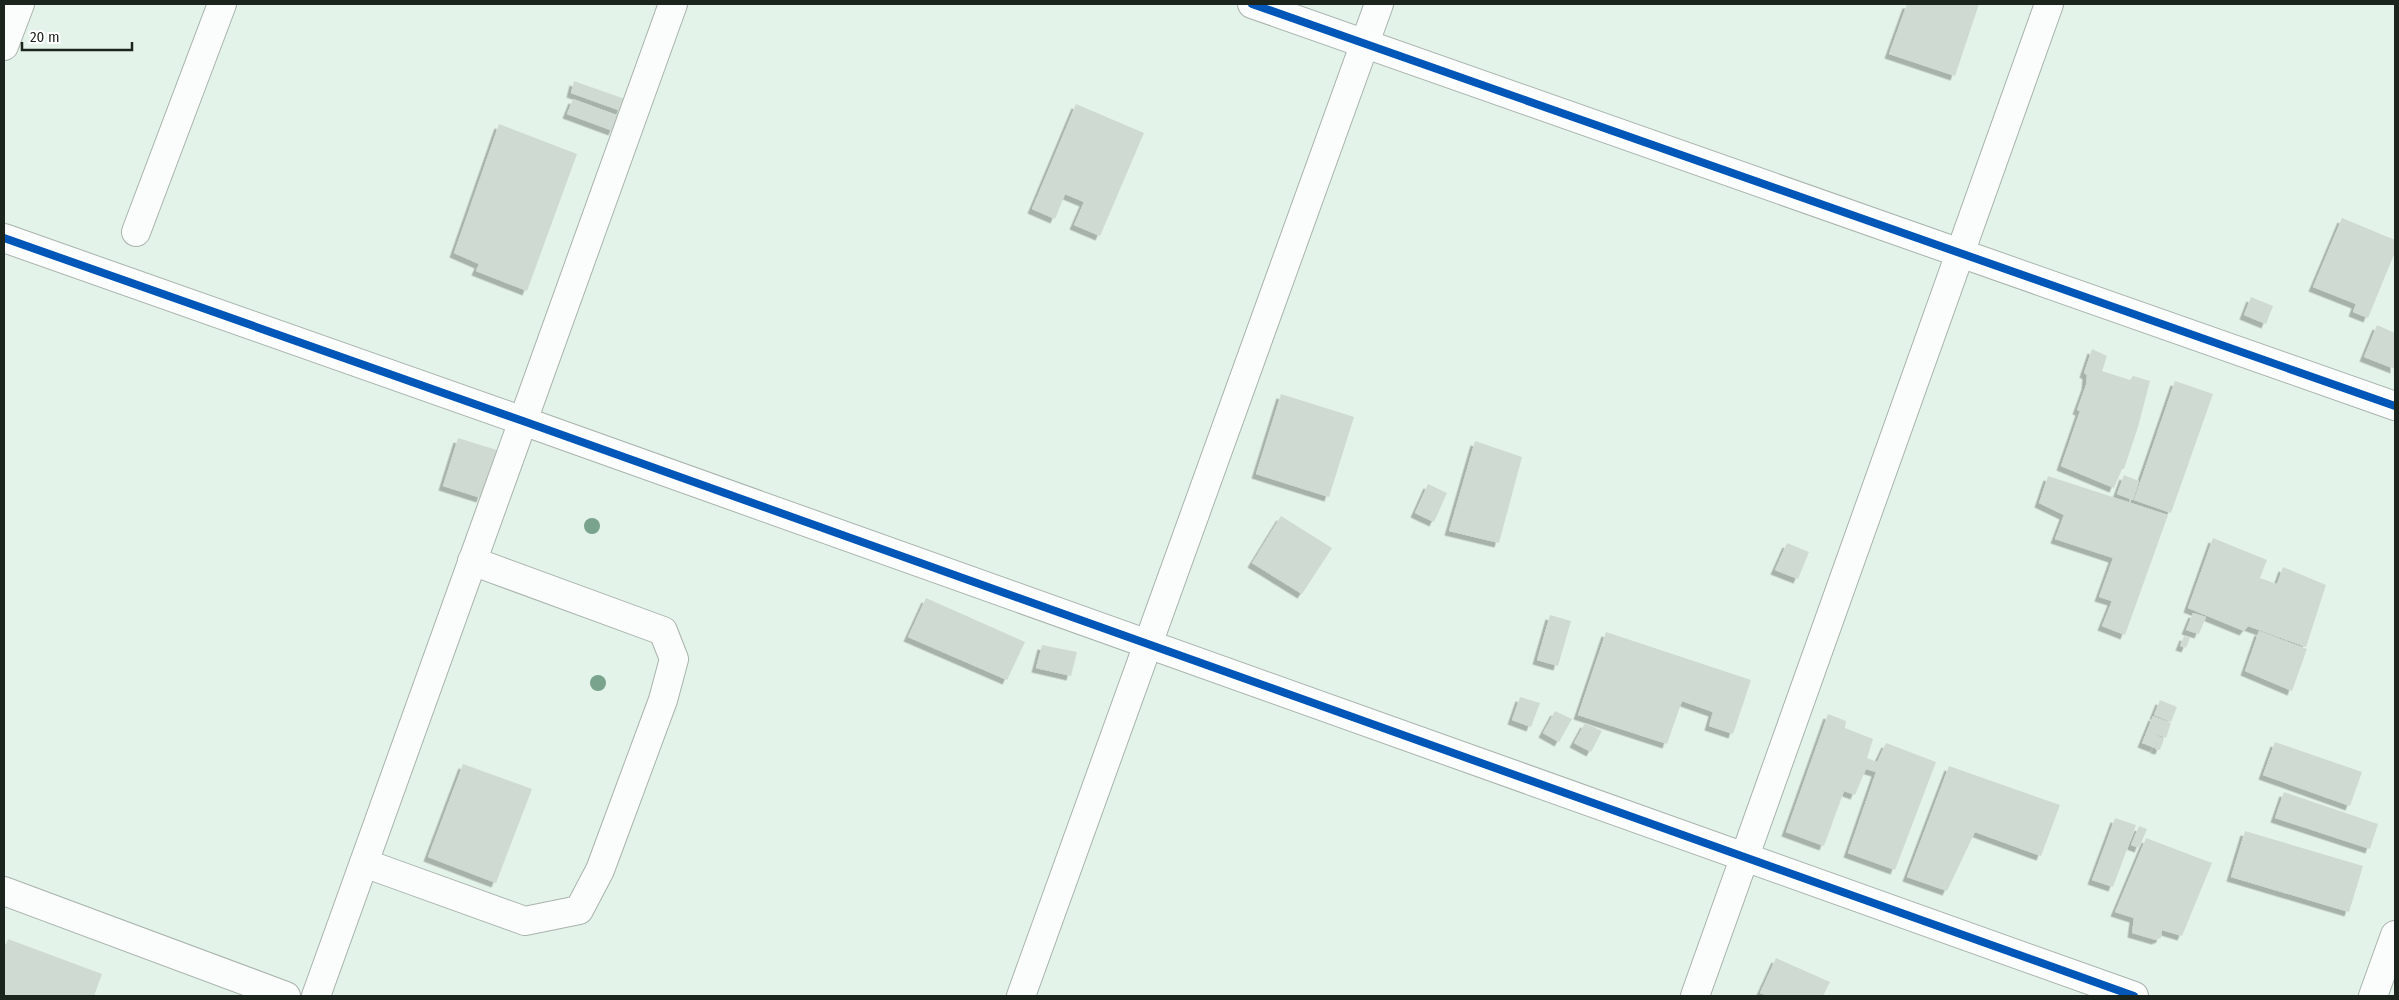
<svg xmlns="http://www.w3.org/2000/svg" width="2399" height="1000" font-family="'Fira Sans Condensed',sans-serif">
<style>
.building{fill:#cfdad2;filter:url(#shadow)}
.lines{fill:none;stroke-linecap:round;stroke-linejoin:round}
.minor-casing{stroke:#a8b3ab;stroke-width:30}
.minor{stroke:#fbfdfc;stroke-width:28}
.cycleway-casing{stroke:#fff;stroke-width:11}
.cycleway{stroke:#0057b8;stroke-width:8}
.tree{fill:#79a38c}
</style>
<defs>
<filter id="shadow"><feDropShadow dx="-4.5" dy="4.5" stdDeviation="0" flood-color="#0004"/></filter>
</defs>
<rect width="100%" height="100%" fill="#e4f3e9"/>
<g class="building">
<path d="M1907,4H1979L1955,76L1889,54Z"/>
<path d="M574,81L625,99L621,111L571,93Z"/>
<path d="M573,99L619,116L613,131L567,114Z"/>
<path d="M1076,104L1144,133L1100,236L1074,225L1084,202L1065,194L1055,219L1032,209Z"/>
<path d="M499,124L577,154L527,291L476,271L479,264L454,253Z"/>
<path d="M2342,218L2395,240V252L2368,318L2353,312L2356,304L2313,287Z"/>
<path d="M2251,297L2273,306L2266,324L2244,315Z"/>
<path d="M2377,325L2395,333V369L2364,357Z"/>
<path d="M2092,349L2107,356L2102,371L2130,380L2133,376L2150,381L2138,427L2124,469H2122L2114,488L2061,466L2080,411L2077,410L2086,385L2087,375L2084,373Z"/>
<path d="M2175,381L2213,394L2171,513L2134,500Z"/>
<path d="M1281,394L1354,417L1329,497L1256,474Z"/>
<path d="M458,438L497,450L481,498L443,486Z"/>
<path d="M1475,441L1522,457L1499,543L1449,531Z"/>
<path d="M2124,475L2139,481L2133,500L2117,494Z"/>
<path d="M2048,476L2168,515L2125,635L2102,626L2112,601L2099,597L2113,558L2055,539L2064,515L2039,503Z"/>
<path d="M1428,484L1447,493L1434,522L1415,513Z"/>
<path d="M1281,516L1332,548L1302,594L1252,563Z"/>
<path d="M2213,538L2267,560L2260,578L2277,584L2283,567L2326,585L2306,647L2248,626L2244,631L2188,608Z"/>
<path d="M1787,543L1809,552L1798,579L1775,570Z"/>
<path d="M926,598L1025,642L1007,680L908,637Z"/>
<path d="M2193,613L2206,617L2199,634L2186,630Z"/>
<path d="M1550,615L1571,621L1558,666L1537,660Z"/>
<path d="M2259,631L2307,649L2292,691L2245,671Z"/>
<path d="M1606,632L1751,680L1733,734L1709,726L1713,712L1682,701L1667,744L1578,715Z"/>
<path d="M2184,636L2190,638L2186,648L2180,646Z"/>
<path d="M1042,645L1077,652L1071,676L1036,668Z"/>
<path d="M1520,697L1540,703L1531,727L1512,720Z"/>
<path d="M2160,700L2177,707L2171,722L2154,715Z"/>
<path d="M1555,711L1572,719L1559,742L1543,733Z"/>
<path d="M1828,714L1846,721L1845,728L1873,739L1867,758L1877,762L1886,743L1936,762L1895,870L1848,853L1876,772L1866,769L1855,795L1844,791L1824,846L1786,832Z"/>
<path d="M2153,716L2171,723L2166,738L2152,733L2164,739L2160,750L2155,749L2158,740L2155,748L2142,743Z"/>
<path d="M1585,723L1602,731L1591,752L1574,743Z"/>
<path d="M2275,742L2362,772L2350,806L2263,775Z"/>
<path d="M463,764L532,789L496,883L428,857Z"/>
<path d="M1949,766L2060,805L2041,856L1975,832L1947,891L1907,877Z"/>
<path d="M2284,792L2378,824L2370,849L2275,818Z"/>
<path d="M2115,818L2136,825L2113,887L2092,880Z"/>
<path d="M2139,826L2147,829L2139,848L2131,845Z"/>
<path d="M2245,831L2363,866L2349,912L2231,877Z"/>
<path d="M2146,838L2212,863L2182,936L2162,930L2161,938L2156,940L2132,933L2134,918L2115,912Z"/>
<path d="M8,939L102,974L94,996H4V950Z"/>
<path d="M1776,958L1830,982L1823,996H1769L1760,993Z"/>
</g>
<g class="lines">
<defs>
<g id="minor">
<path d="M1252,4L2395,406"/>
<path d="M4,46L20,4"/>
<path d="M136,232L222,4"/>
<path d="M4,238L523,421L2134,996"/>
<path d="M364,863L525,921L579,910L600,870L663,700L674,659L663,631L472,561"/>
<path d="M4,891L286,996"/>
<path d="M316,996L673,4"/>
<path d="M1021,996L1379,4"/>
<path d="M1695,996L2049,4"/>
<path d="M2373,996L2395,935"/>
</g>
</defs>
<use href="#minor" class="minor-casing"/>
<use href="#minor" class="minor"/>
<defs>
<g id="cycleway">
<path d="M1252,4L2395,406"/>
<path d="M4,238L523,421L2134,996"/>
</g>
</defs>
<use href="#cycleway" class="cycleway-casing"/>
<use href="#cycleway" class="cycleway"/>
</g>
<g class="tree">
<circle cx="592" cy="526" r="8"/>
<circle cx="598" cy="683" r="8"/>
</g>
<rect width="2399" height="1000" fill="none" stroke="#1b251e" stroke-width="10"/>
<path d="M22 42v8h110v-8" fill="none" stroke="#1b251e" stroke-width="2.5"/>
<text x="30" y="42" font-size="15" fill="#1b251e" stroke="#ffffff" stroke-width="4" paint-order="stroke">20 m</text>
</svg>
